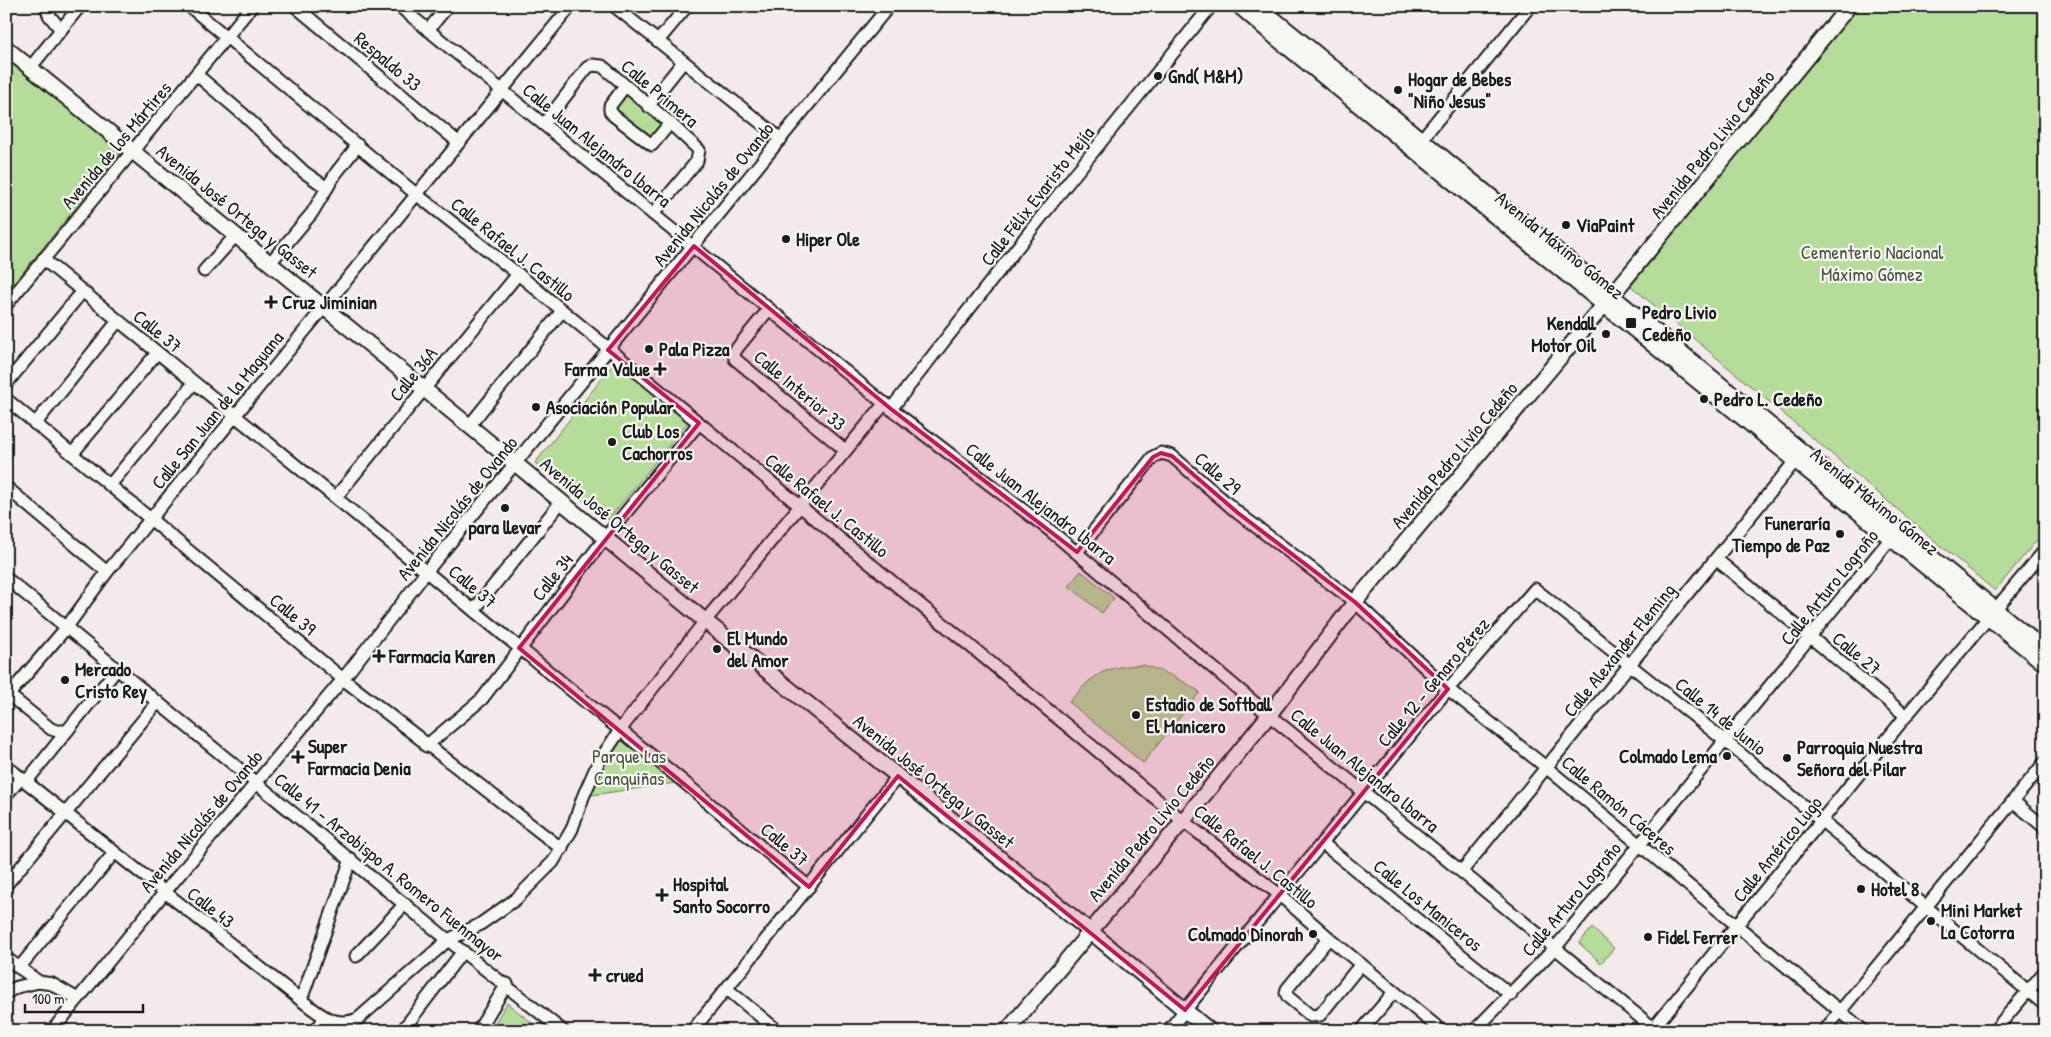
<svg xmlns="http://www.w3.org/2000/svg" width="2051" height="1037" font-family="'Patrick Hand',sans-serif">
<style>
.green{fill:#b5dc98;stroke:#687c5a}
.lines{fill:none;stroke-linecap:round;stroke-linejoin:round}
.minor-casing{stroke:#1c1c1c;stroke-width:15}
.major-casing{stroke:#1c1c1c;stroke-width:18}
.minor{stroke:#f6f6f2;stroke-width:11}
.major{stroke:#f6f6f2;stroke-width:14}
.marked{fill:#c2185b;fill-opacity:0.2;stroke:#c2185b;stroke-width:4;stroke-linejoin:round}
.poi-dot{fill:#1c1c1c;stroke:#f6f6f2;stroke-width:2}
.labels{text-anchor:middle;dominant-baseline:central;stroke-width:4.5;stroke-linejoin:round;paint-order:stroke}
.street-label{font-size:19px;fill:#1c1c1c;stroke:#f6f6f2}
.poi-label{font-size:19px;font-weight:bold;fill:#1c1c1c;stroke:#f6f6f2;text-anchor:start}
.park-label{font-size:19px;fill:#4a5641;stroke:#f6f6f2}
</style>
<rect width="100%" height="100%" fill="#f4e9eb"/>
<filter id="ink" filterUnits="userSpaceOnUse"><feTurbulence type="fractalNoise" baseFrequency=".02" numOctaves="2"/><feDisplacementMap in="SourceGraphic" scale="10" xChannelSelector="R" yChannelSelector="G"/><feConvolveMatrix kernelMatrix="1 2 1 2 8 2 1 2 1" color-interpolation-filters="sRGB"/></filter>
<g filter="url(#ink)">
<g class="green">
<path d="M1858,6H2045V530L1995,591L1631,286Z"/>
<path d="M6,59L121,152L6,293Z"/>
<path d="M626,94L661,122L651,138L614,109Z"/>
<path d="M615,362L688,422L608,520L535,463Z"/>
<path d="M1081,571L1114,598L1102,613L1069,586Z"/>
<path d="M1143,665C1164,671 1182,680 1200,692L1143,763L1069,702C1094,674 1104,666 1143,665Z"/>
<path d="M624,733L682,782L592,795L597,776Z"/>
<path d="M1592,928L1614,948L1601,963L1579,943Z"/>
<path d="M507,1003L542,1031H490Z"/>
</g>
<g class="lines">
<defs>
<g id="minor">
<path d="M46,6L49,15L61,30"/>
<path d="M189,6L416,194L518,274L1183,821L1280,895L1329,938L1442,1031"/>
<path d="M295,6L458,142"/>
<path d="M399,6L891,409L1052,532L1269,715L1657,1031"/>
<path d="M614,6L781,139"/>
<path d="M428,30L448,6"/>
<path d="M658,41L687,6"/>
<path d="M30,68L80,6"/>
<path d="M197,75L244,115L304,172L327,188"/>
<path d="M625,86L610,106V111L614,116L652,145L670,123"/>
<path d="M648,106L683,62"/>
<path d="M544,124L587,68L592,65L602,66L670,123L699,150L697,161L653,214"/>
<path d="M1421,140L1530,6"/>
<path d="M43,259L679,778L809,887"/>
<path d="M270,263L312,213L336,173L358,145"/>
<path d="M204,271L236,235"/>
<path d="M6,305L252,6"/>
<path d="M769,309L738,347L734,353L735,359L845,450"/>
<path d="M6,384L82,292"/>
<path d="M6,399L343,679L562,849"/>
<path d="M891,409L1067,184L1211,6"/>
<path d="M35,424L118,321"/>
<path d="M469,426L562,311"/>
<path d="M72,454L157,353"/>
<path d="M110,485L194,383"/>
<path d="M6,487L107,572"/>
<path d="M336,497L518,274"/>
<path d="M1077,552L1153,457L1161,453L1172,456L1238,513L1355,602L1448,689L1547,768L1864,1031"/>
<path d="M1716,559L1906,716"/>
<path d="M6,578L448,940L563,1031"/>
<path d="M474,610L561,502"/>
<path d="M9,695L51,729L57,731H67L117,669"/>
<path d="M6,698L66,628L107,572L571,6"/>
<path d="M426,746L482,699L605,538L699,423"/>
<path d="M6,766L301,1000C318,1013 335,1029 358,1019L448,940L479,925L516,899L553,862L572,829L583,797L598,763L620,730L705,621L885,403"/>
<path d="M26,782L67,731"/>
<path d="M6,795L21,778"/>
<path d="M2013,801L2045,828"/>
<path d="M1322,843L1511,995"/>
<path d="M1462,871L1800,455"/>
<path d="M6,885L158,702"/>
<path d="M1329,938L1287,989L1286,993L1288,997L1311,1016L1320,1015L1361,964"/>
<path d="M356,956L405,904"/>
<path d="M6,958L39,982L52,984L78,999"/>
<path d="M19,968L114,853"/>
<path d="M727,989L778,1031"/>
<path d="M6,993L17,987L39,982"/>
<path d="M301,1000L351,859"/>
<path d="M52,1031L164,893L343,679L427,571L889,6"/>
<path d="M315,1031L325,1018"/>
<path d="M402,1031L463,951"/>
<path d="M478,1031L507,984"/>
<path d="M692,1031L898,776"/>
<path d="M1168,1031L1448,689L1535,589L1725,741L2045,1005"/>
<path d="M1361,1031L1394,992"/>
<path d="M1474,1031L1555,948L1896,532"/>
<path d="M1651,1031L1906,716L2045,550"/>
<path d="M1824,1031L2045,762"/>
<path d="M1994,1031L2045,971"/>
</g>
<g id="major">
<path d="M1239,6L1275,37L2045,664"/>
<path d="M1258,6L2045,650"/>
<path d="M6,48L516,464L705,621L1090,931L1210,1031"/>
<path d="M1007,1031L1183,821L1269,715L1355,602L1604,305L1849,6"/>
</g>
</defs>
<use href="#minor" class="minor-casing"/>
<use href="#major" class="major-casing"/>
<use href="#minor" class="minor"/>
<use href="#major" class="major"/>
</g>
</g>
<path class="marked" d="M694,246L891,409L1077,552L1153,457L1161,453L1172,456L1238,513L1355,602L1448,689L1185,1010L898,776L809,887L519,648L699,423L608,350Z"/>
<g class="poi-dot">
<circle cx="1158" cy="76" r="5"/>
<circle cx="1398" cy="90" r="5"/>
<circle cx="1566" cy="225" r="5"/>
<circle cx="786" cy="239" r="5"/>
<path d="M268.5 294.5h5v5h5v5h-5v5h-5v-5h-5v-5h5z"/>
<rect x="1625" y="317" width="12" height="12" rx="2.5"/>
<circle cx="1606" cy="334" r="5"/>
<circle cx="649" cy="349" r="5"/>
<path d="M657.5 361.5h5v5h5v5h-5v5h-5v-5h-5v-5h5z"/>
<circle cx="1704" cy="399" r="5"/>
<circle cx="536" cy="407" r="5"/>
<circle cx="612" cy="442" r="5"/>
<circle cx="505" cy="508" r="5"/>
<circle cx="1840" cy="534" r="5"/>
<circle cx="717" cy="649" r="5"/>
<path d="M376.5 648.5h5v5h5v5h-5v5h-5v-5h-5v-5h5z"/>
<circle cx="65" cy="680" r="5"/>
<circle cx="1136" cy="715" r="5"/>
<circle cx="1727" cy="756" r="5"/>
<path d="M295.5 749.5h5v5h5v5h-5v5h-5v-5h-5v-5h5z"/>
<circle cx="1787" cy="758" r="5"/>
<circle cx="1861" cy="889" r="5"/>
<path d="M659.5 887.5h5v5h5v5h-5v5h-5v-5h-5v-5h5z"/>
<circle cx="1931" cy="921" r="5"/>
<circle cx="1313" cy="934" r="5"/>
<circle cx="1648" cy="937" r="5"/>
<path d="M592.5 967.5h5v5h5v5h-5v5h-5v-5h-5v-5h5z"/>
</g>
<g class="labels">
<g class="street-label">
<text transform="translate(388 61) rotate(40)">Respaldo 33</text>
<text transform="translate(660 93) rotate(40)">Calle Primera</text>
<text transform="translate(1712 144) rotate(-51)">Avenida Pedro Livio Cedeño</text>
<text transform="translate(116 145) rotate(-50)">Avenida de los Mártires</text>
<text transform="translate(597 145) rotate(39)">Calle Juan Alejandro lbarra</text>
<text transform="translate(713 194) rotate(-51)">Avenida Nicolás de Ovando</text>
<text transform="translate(1037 196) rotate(-52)">Calle Félix Evaristo Mejía</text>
<text transform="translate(237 211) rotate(39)">Avenida José Ortega y Gasset</text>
<text transform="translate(1560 245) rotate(39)">Avenida Máximo Gómez</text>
<text transform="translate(513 249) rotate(39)">Calle Rafael J. Castillo</text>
<text transform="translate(158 331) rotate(39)">Calle 37</text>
<text transform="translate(413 374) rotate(-51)">Calle 36A</text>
<text transform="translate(800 390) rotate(40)">Calle Interior 33</text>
<text transform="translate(217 410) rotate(-51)">Calle San Juan de la Maguana</text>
<text transform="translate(1454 455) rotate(-50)">Avenida Pedro Livio Cedeño</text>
<text transform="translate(1218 473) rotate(41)">Calle 29</text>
<text transform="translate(1875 501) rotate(39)">Avenida Máximo Gómez</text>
<text transform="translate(1041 503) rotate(38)">Calle Juan Alejandro lbarra</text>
<text transform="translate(827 505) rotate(39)">Calle Rafael J. Castillo</text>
<text transform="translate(457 508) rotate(-51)">Avenida Nicolás de Ovando</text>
<text transform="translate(620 525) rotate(40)">Avenida José Ortega y Gasset</text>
<text transform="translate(552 577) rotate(-52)">Calle 34</text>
<text transform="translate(473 586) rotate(40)">Calle 37</text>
<text transform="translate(1829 587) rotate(-51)">Calle Arturo Logroño</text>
<text transform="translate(293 614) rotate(40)">Calle 39</text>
<text transform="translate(1619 650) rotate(-51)">Calle Alexander Fleming</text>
<text transform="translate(1857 653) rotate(39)">Calle 27</text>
<text transform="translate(1433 682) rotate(-50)">Calle 12 - Genaro Pérez</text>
<text transform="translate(1721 716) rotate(39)">Calle 14 de Junio</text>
<text transform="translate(1365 770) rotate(39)">Calle Juan Alejandro lbarra</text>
<text transform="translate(934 781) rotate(39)">Avenida José Ortega y Gasset</text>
<text transform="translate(1619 805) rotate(40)">Calle Ramón Cáceres</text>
<text transform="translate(201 821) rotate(-50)">Avenida Nicolás de Ovando</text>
<text transform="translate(1151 828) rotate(-50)">Avenida Pedro Livio Cedeño</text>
<text transform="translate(785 844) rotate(40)">Calle 37</text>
<text transform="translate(1777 849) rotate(-51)">Calle Américo Lugo</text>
<text transform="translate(1256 856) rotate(39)">Calle Rafael J. Castillo</text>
<text transform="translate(389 867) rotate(39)">Calle 41 - Arzobispo A. Romero Fuenmayor</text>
<text transform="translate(1571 899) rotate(-50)">Calle Arturo Logroño</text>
<text transform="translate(1428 905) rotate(39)">Calle Los Maniceros</text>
<text transform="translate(211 907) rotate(38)">Calle 43</text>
</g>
<g class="poi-label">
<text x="1168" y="76">Gnd( M&amp;M)</text>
<text x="1408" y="79">Hogar de Bebes<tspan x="1408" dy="22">"Niño Jesus"</tspan></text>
<text x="1576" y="225">ViaPaint</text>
<text x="796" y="239">Hiper Ole</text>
<text x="282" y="302">Cruz Jiminian</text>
<text x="1642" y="312">Pedro Livio<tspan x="1642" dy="22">Cedeño</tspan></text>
<text x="1596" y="323" text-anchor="end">Kendall<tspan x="1596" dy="22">Motor Oil</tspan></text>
<text x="659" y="349">Pala Pizza</text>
<text x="650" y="369" text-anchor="end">Farma Value</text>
<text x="1714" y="399">Pedro L. Cedeño</text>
<text x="546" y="407">Asociación Popular</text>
<text x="622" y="431">Club Los<tspan x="622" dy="22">Cachorros</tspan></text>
<text x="1830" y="523" text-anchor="end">Funeraría<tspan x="1830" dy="22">Tiempo de Paz</tspan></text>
<text x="505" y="527" text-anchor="middle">para llevar</text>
<text x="727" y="638">El Mundo<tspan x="727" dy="22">del Amor</tspan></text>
<text x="389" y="656">Farmacia Karen</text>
<text x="75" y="669">Mercado<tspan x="75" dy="22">Cristo Rey</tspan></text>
<text x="1146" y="704">Estadio de Softball<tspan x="1146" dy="22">El Manicero</tspan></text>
<text x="308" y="746">Super<tspan x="308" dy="22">Farmacia Denia</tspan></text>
<text x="1797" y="747">Parroquia Nuestra<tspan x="1797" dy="22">Señora del Pilar</tspan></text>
<text x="1717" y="756" text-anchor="end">Colmado Lema</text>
<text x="673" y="884">Hospital<tspan x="673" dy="22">Santo Socorro</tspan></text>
<text x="1871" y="889">Hotel 8</text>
<text x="1941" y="910">Mini Market<tspan x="1941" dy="22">La Cotorra</tspan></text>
<text x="1303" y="934" text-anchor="end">Colmado Dinorah</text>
<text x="1658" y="937">Fidel Ferrer</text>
<text x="606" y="975">crued</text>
</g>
<g class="park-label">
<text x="1872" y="252">Cementerio Nacional<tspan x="1872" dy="22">Máximo Gómez</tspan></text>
<text x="629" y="756">Parque Las<tspan x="629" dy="22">Canquiñas</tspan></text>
</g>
</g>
<rect width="2051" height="1037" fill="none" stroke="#f6f6f2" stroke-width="25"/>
<rect x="12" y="12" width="2026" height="1012" fill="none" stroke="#1c1c1c" stroke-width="2" filter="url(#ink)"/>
<path d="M25 1004v8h118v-8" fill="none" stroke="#1c1c1c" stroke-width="2.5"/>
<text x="32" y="1004" font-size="15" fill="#1c1c1c" stroke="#f6f6f2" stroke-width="4" paint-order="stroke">100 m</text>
</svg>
